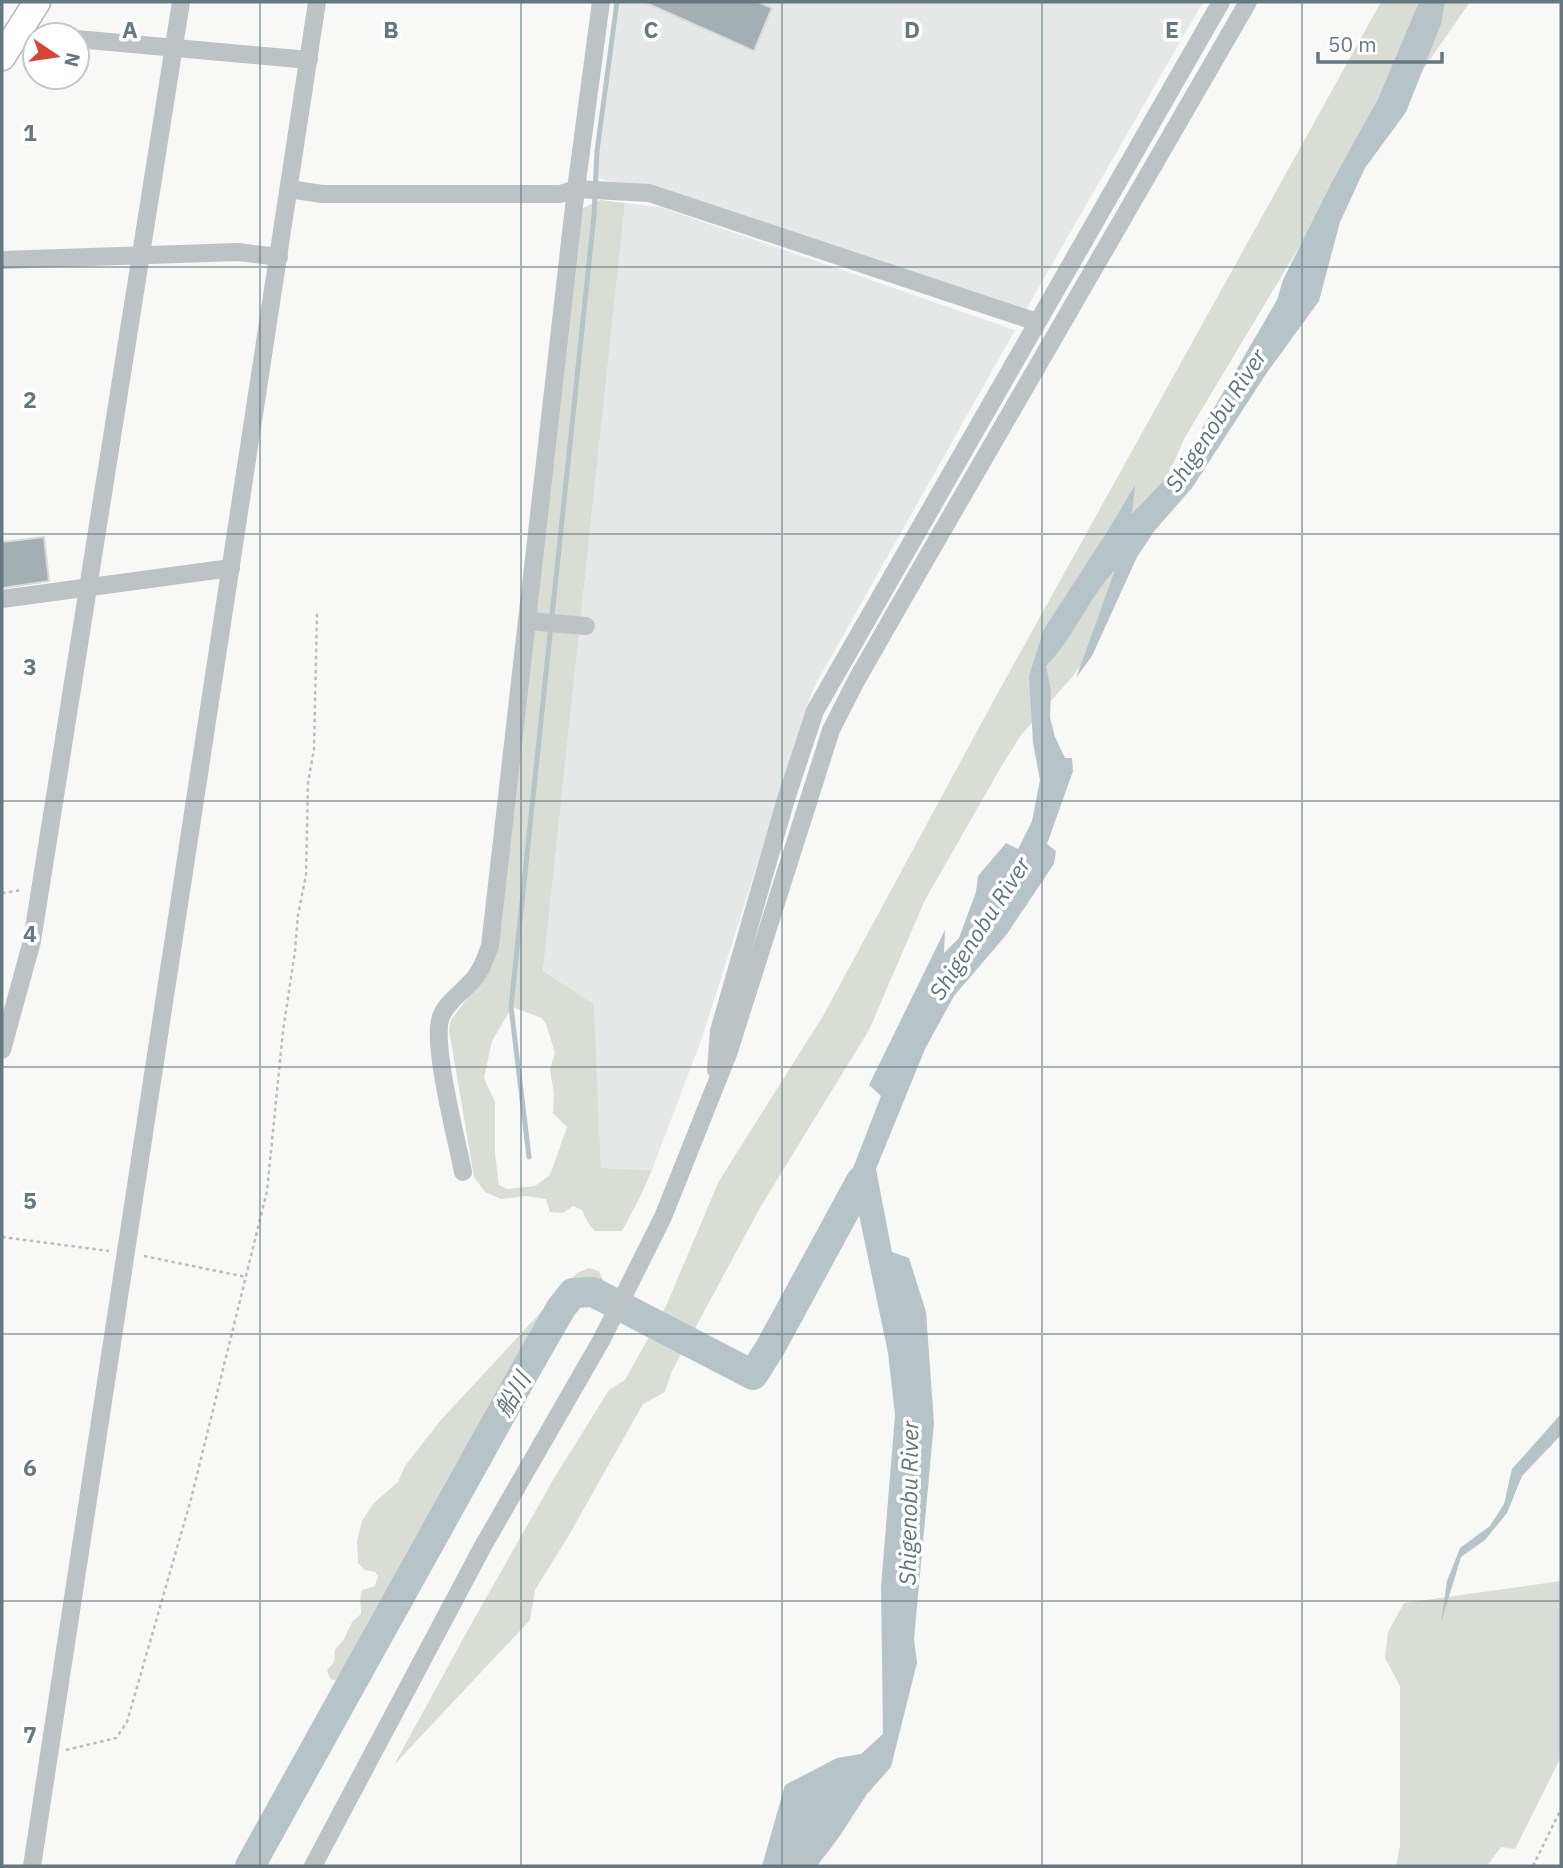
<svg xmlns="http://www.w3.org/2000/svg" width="1563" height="1868" font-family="'IBM Plex Sans','Noto Sans JP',sans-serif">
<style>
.built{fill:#e6e8e7}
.green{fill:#d9ddd6;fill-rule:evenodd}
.water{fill:#b7c4c7}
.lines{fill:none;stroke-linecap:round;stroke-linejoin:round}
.stream{stroke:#b7c4c7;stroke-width:5}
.river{stroke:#b7c4c7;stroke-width:30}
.building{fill:#a4afb3;stroke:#dadad8;stroke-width:2}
.primary-casing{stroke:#b1b7ba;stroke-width:29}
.path{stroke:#b8bcbe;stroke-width:2.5;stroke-dasharray:3.5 3.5;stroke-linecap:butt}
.street{stroke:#bdc3c5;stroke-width:18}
.primary{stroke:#fff;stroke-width:26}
.grid{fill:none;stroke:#65787f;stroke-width:2;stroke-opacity:0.55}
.labels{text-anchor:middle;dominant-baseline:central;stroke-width:7;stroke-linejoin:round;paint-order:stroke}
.water-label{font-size:23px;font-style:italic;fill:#607679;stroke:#fff}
.grid-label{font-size:23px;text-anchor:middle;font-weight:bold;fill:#65787f;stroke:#fff;stroke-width:7;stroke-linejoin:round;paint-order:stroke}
</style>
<rect width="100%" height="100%" fill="#f8f8f6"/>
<g class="built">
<path d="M620,2H1203L1024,313L651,187L605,181L594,175Z"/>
<path d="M625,203L660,207L1015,330L813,689L702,1038L652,1170L601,1168L594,1004L543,971Z"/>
</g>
<g class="green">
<path d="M1381,2H1470L1296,252L1184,439L1094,647L1073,676L1021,735L1001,767L925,900L869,1030L761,1206L672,1371L665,1392L643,1404L569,1535L535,1590L530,1620L394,1765L469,1628L553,1480L609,1390L625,1380L666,1306L719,1181L823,1016L995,698Z"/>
<path d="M600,200L625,203L543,971L594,1004L601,1168L652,1170L639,1199L622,1231H595L588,1223L582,1210L573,1206L563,1213L550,1212L546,1199L526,1196L501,1199L485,1192L474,1177L449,1030L451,1020L493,965L499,944L581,209ZM512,1007L542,1018L546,1024L555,1053L550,1069L554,1094L553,1113L567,1127L550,1175L535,1186L507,1189L499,1185L495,1153V1102L484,1078L492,1041Z"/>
<path d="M589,1268L599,1271L603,1281L599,1286C582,1288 578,1286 564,1298L509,1390L347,1677L340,1682L330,1679L327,1670L334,1662L335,1650L344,1639L352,1622L361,1614C361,1605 359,1598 362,1590L375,1586L378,1576L375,1572L365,1570L358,1563L357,1541L362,1521L374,1503L398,1482L405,1466L440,1421L577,1273Z"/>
<path d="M1561,1581V1757L1515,1849L1501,1847L1487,1866H1396L1400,1846V1686L1385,1658L1388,1632L1404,1603Z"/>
</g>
<g class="water">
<path d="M1419,2H1445L1441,24L1406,112L1365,168L1340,222L1319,301L1266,374L1192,488L1155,530L1137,557L1092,656L1076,678L1115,570C1088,598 1074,638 1046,666L1051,691L1050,717L1055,737L1065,758H1072L1073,771L1047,844L1056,851L1054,864L1007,934L954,996L925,1049L876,1169L892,1252L909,1258L926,1312L934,1423L914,1639L917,1663L891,1767L867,1794L837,1840L817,1866H762L785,1785L837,1758L861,1754L883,1734L881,1587L895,1415L888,1353L857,1205L848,1181L881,1096L869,1085L945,930L944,953L959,938L976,892L978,876L1006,843L1018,849L1032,821L1040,780L1033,743L1029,676L1044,629L1107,532L1135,485L1132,514L1185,458L1277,300L1283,280L1333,180L1378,99Z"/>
<path d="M1561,1414V1435L1522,1476L1507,1513L1485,1540L1461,1557L1441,1623L1447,1581L1460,1548L1490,1526L1504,1504L1512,1469Z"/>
</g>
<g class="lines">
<path class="stream" d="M529,1157L511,1007L594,215L597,151L617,2"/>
<path class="river" d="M250,1866L521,1378L561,1308L573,1293L593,1292L753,1375L770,1348L861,1181"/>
</g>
<g class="building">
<path d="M644,2H758L772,8L754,51Z"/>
<path d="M44,537L49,581L2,588V542Z"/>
</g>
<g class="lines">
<defs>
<path id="primary" d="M2,57L37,2"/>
</defs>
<use href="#primary" class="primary-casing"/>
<g class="path">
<path d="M2,893L23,890"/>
<path d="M2,1237L109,1251"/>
<path d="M144,1256L246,1277"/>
<path d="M66,1750L116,1738L127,1722L191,1499L267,1191L283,1031L295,951L298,915L306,875L308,783L314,749L317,613"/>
<path d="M1533,1866L1561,1809"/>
</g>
<g class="street">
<path d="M77,39L309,60"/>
<path d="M289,189L322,194H560L576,189L649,193L1037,322"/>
<path d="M2,260L238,252L279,257"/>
<path d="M2,599L231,568"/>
<path d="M527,621L586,626"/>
<path d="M2,1050L32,941L181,2"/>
<path d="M716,1070L719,1031L786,799L815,711L1221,2"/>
<path d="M463,1172C457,1141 431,1042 441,1017C445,1004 460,994 469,984C480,974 485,960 490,946L576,189L601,2"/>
<path d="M32,1866L317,2"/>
<path d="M313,1866L483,1546L602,1339L663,1217L728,1054L831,730L856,681L904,597L1248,2"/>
</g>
<use href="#primary" class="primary"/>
</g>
<path class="grid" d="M260,2V1866M521,2V1866M782,2V1866M1042,2V1866M1302,2V1866M2,267H1561M2,534H1561M2,801H1561M2,1067H1561M2,1334H1561M2,1601H1561"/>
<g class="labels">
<g class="water-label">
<text transform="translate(1215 420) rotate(-57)">Shigenobu River</text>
<text transform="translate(979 928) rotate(-57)">Shigenobu River</text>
<text transform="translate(512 1394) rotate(-60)">船川</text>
<text transform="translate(908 1503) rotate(-89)">Shigenobu River</text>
</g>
</g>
<g class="grid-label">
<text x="130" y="38">A</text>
<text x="391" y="38">B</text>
<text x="651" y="38">C</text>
<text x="912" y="38">D</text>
<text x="1172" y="38">E</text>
<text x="30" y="141">1</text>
<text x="30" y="408">2</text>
<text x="30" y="675">3</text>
<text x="30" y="942">4</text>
<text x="30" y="1209">5</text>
<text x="30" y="1476">6</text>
<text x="30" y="1743">7</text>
</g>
<rect width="1563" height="1868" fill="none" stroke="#65787f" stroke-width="7"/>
<g transform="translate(56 56) rotate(103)"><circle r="33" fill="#ffffff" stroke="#c1c9cc" stroke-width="2"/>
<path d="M0-5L12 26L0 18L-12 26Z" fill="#d84536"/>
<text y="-10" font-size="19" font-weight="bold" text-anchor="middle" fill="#65787f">N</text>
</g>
<path d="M1318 52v10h124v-10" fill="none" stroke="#65787f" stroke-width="3.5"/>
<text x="1328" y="52" font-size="21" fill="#65787f" stroke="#ffffff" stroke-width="5" paint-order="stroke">50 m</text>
</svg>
